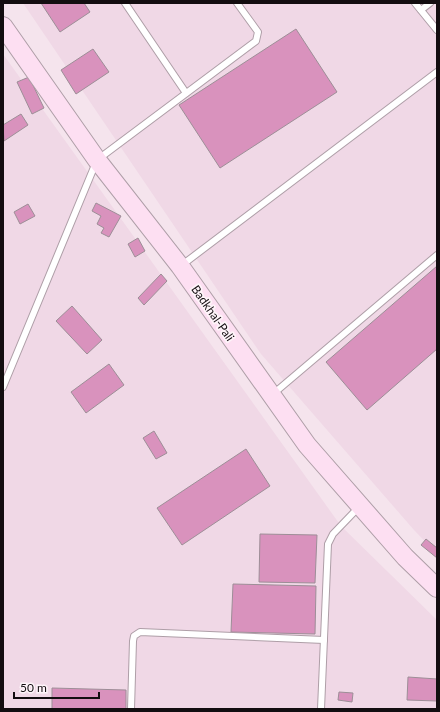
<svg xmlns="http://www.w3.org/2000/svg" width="440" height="712" font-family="Lato,sans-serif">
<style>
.built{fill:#f0d8e6}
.building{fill:#d992bd;stroke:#9d8e97}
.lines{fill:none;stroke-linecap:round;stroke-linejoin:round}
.lane-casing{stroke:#ae9ea7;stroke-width:8}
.secondary-casing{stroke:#ae9ea7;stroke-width:20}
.lane{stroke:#fff;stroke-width:6}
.secondary{stroke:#fddff2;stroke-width:18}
.labels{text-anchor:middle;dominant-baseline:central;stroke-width:3.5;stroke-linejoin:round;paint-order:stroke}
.street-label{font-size:12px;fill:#130d10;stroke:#fef4f9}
</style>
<rect width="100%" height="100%" fill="#f5e4ed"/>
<g class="built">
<path d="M23,3H437V554L414,530L261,354Z"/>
<path d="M3,54L341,526L437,620V709H3Z"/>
</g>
<g class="building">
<path d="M41,3H84L90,12L60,32Z"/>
<path d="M296,29L337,92L220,168L179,105Z"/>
<path d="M93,49L109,72L76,94L61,70Z"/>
<path d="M29,77L44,108L32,114L17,82Z"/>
<path d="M21,114L28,125L4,141L3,125Z"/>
<path d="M96,203L121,216L109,237L101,233L104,228L97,224L101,216L92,211Z"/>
<path d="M28,204L35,216L20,224L14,212Z"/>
<path d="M138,238L145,251L135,257L128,244Z"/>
<path d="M437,266V349L367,410L326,362Z"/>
<path d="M161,274L167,281L144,305L138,298Z"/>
<path d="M72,306L102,340L87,354L56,321Z"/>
<path d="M109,364L124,385L86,413L71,392Z"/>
<path d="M154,431L167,453L156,459L143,438Z"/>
<path d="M246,449L270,486L182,545L157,508Z"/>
<path d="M260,534L317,535L315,583L259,582Z"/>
<path d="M426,539L437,548V558L421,545Z"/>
<path d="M233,584L316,586L315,634L231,632Z"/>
<path d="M408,677L437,679V701L407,700Z"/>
<path d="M52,688L126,690V709H52Z"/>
<path d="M339,692L353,693L352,702L338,700Z"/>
</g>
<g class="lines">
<defs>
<g id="lane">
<path d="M125,3L186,93"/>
<path d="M415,3L437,30"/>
<path d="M421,10L430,3"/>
<path d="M182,265L437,72"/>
<path d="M3,387L97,160L256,41L258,32L237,3"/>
<path d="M273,394L437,255"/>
<path d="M131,709L133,641L134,636L140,632L324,640"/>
<path d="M321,709L328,544L333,534L359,507"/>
</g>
<path id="secondary" d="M3,26L97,160L180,266L307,445L405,557L437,588"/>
</defs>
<use href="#lane" class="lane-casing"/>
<use href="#secondary" class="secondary-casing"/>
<use href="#lane" class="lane"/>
<use href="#secondary" class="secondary"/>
</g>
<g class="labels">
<g class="street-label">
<text transform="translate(213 313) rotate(55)">Badkhal-Pali</text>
</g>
</g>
<rect width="440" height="712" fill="none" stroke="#130d10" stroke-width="8"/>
<path d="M14 692v6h85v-6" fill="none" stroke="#130d10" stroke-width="2"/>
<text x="20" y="692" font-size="12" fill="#130d10" stroke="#fef4f9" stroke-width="3" paint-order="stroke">50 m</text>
</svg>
